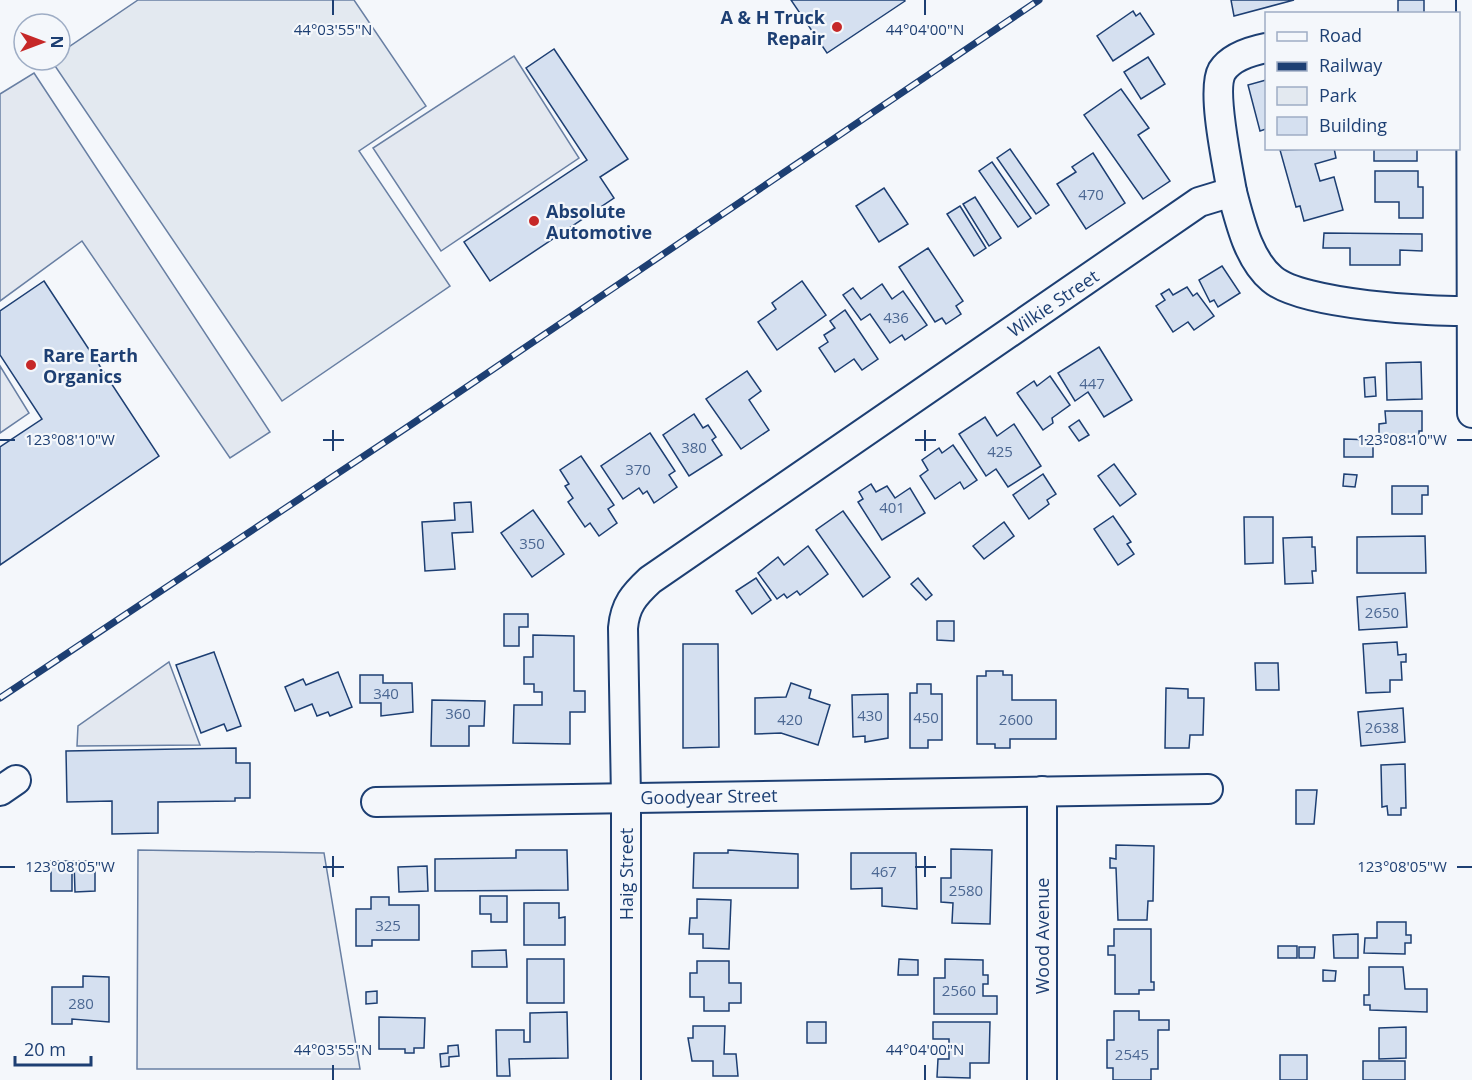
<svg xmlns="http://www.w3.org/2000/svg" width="1472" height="1080" font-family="'Open Sans',sans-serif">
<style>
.green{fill:#e3e9f0;stroke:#687fa3;stroke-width:1.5}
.parking{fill:#e3e8f0;stroke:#687fa3;stroke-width:1.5}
.building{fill:#d5e0f0;stroke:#1d3f73;stroke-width:1.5}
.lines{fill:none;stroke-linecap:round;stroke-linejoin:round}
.minor-casing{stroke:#1d3f73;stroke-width:32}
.minor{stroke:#f4f7fb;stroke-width:28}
.rail-casing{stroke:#1d3f73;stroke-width:7}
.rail{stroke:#f4f7fb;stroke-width:4.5;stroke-dasharray:14;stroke-linecap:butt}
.ticks{fill:none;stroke:#1d3f73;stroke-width:2}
.poi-dot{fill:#c62828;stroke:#f4f7fb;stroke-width:2}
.labels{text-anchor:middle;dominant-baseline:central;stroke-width:4.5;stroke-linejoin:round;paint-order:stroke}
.number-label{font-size:15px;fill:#4b6792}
.poi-label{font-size:18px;font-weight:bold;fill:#1d3f73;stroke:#f4f7fb;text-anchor:start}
.street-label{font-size:18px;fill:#1d3f73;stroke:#f4f7fb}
.ticks-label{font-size:15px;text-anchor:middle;fill:#1d3f73;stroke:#f4f7fb;stroke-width:4.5;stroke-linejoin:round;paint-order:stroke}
</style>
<rect width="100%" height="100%" fill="#f4f7fb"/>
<path class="green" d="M138,0H354L426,106L359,151L450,286L282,401L51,60H60V53Z"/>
<g class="parking">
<path d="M514,56L579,158L441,251L373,148Z"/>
<path d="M34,73L270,432L230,458L82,241L0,301V94Z"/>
<path d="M0,366L29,413L0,433Z"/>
<path d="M169,662L200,745L77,746L78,726Z"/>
<path d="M138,850L324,853L360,1069H137Z"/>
</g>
<g class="building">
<path d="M791,0H904L905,1L827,53Z"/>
<path d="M1231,0H1294L1234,16Z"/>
<rect x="1398" y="0" width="26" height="14"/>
<path d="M1133,11L1136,16L1140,13L1154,34L1113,61L1097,36Z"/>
<path d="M554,49L628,159L600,177L614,198L490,281L464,242L587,160L526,68Z"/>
<path d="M1148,57L1165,84L1141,99L1124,72Z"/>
<path d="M1266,80V129L1260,131L1248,85Z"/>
<path d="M1121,89L1149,128L1138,135L1170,181L1143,199L1084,115Z"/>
<path d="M1334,148L1336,158L1315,164L1320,181L1334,177L1343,210L1304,221L1300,206L1296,207L1280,150Z"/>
<path d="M1374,148H1424V149H1417V161H1374Z"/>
<path d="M1010,149L1049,205L1036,214L997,158Z"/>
<path d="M1093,153L1125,203L1086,229L1057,184L1076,172L1072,167Z"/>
<path d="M992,162L1031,218L1018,227L979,171Z"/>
<path d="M1375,171H1418V187H1423V218H1399V202H1375Z"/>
<path d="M884,188L908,224L879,242L856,206Z"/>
<path d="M975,197L1001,238L989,246L963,204Z"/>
<path d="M960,206L986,248L974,256L947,214Z"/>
<path d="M1324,233L1422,234V251L1400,250V265H1350V248H1323Z"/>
<path d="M928,248L963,301L956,306L961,314L946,324L942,318L935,322L899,267Z"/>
<path d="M1222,266L1240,293L1218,307L1214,300L1210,302L1199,280Z"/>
<path d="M44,281L159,456L0,565V447L42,419L0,355V311Z"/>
<path d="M802,281L826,315L777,350L758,322L776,309L772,303Z"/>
<path d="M882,284L892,299L903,291L927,325L905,340L902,335L890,343L870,314L861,320L843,295L853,288L861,299Z"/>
<path d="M1187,287L1193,296L1197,293L1214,316L1194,330L1188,322L1173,332L1156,306L1165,300L1161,294L1169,289L1173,295Z"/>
<path d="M845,310L878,359L862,370L854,359L835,372L819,348L828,342L824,335L835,328L830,321Z"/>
<path d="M1099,347L1132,400L1104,417L1088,392L1075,401L1058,373Z"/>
<path d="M1421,362L1422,399L1387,400L1386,363Z"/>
<path d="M747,371L761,391L749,400L769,430L741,449L706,399Z"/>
<path d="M1050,376L1070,405L1052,418L1053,423L1043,430L1017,393L1034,381L1037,386Z"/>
<path d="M1375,377L1376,396L1365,397L1364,378Z"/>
<path d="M1385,411H1422V431H1419V442H1379V424L1386,423Z"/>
<path d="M694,414L703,428L708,425L716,437L712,440L722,455L689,476L663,435Z"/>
<path d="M985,417L997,436L1014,424L1041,466L1008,487L996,469L986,476L959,434Z"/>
<path d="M1079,420L1089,435L1079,441L1069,427Z"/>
<path d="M650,433L675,471L669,475L677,487L654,503L647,491L643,494L639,488L623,499L601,466Z"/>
<path d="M1344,439L1373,440V457H1344Z"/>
<path d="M953,445L977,480L964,489L960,482L935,499L920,476L928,470L922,460L939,448L942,453Z"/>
<path d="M581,456L614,505L608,509L617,523L599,536L590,523L585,527L568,502L573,498L565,486L569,484L560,470Z"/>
<path d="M1114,464L1136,494L1120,506L1098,476Z"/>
<path d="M1043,474L1056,494L1047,500L1049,504L1029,519L1013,495Z"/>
<path d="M1344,474L1357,475L1355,487L1343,486Z"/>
<path d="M871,484L876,492L887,486L895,498L910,488L925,513L882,540L858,502L863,499L859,492Z"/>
<path d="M1392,486H1428V495H1422V514H1392Z"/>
<path d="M471,502L473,532L452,533L455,569L425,571L422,522L455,520L454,503Z"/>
<path d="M533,510L564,554L532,577L501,533Z"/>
<path d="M843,511L890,577L863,597L816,530Z"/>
<path d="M1113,516L1131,542L1127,544L1134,554L1118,565L1094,529Z"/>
<path d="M1244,517H1273V563L1245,564Z"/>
<path d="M1004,522L1014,536L984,559L973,546Z"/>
<path d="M1425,536L1426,573H1357V537Z"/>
<path d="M1312,537V547H1315L1316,571H1312L1313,583L1285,584L1283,538Z"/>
<path d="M808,546L828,574L800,595L797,591L787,598L784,594L777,599L758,573L778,557L784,565Z"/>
<path d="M756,578L771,600L752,614L736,591Z"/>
<path d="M918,578L932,595L926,600L911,584Z"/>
<path d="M1405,593L1407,627L1359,630L1357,597Z"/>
<path d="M504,614H528V627H519V646H504Z"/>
<path d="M937,621H954V641L937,640Z"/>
<path d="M533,635L574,636V691H585V712H570V744L513,743L514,705H542V692H534V684H524V657H533Z"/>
<path d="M1397,642L1398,655L1406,654V662H1401L1402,680H1390V692L1366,693L1363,644Z"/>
<path d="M683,644H718L719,747L683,748Z"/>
<path d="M214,652L241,726L227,731L224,724L201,733L176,665Z"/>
<path d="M1255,663H1278L1279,690H1256Z"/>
<path d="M986,671H1003V675H1012V700H1056V739H1010V748H995V744H977V676H986Z"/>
<path d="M338,672L352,707L330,716L328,712L317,716L312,704L295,711L285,687L303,679L306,685Z"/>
<path d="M360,675H383V683H412L413,712L381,716V703H360Z"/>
<path d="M791,683L811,690L809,698L830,705L818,745L781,733L755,734V698L786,697Z"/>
<path d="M917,684H931V694H942V740H928V748H910V693H917Z"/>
<path d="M1166,688L1188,689V698H1204L1203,735H1190L1189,748H1165Z"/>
<path d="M888,694V738L865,742V736L853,737L852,695Z"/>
<path d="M432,700L485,701L484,726H469V746H431Z"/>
<path d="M1403,708L1405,742L1361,746L1358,712Z"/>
<path d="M236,748V763H250V798H235V801L158,802V833L112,834V801L67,802L66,751Z"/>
<path d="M1405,764L1406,808H1401V815H1388L1387,806L1382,807L1381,765Z"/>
<path d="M1296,790H1317L1314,824H1296Z"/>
<path d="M1116,845L1154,846L1153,901H1148L1147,920H1118L1116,868H1110V858L1116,859Z"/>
<path d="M951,849L992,850L990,924L952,923L953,903L941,902V878H951Z"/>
<path d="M516,850H567L568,890L435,891V859L516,858Z"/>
<path d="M728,850L798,854V888H693L694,853H728Z"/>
<path d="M851,853H916L917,909L882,906V888L851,889Z"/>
<rect x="51" y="861" width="21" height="30"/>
<path d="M74,861H95V891L75,892Z"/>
<path d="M427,866L428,891L399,892L398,867Z"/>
<path d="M480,896H507V922H491V914H480Z"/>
<path d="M371,897H389V905H419V940H372V946H356V909H371Z"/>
<path d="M697,899L731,900L729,949L703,948V934H689L690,918H697Z"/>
<path d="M524,903H559V918L565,917V945H524Z"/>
<path d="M1377,922H1406V935H1411V943H1405V954L1364,953L1365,938H1377Z"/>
<path d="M1114,929H1151V982H1154V990H1139V994H1115V955H1108V946H1114Z"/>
<path d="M1358,934V958H1334L1333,935Z"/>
<rect x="1278" y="946" width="19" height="12"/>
<path d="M1299,947H1315L1314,958H1299Z"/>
<path d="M506,950L507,967H472V951Z"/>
<rect x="527" y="959" width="37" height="44"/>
<path d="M899,959L918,960V975H898Z"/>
<path d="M945,959L983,960V975H988V984H983V996H997V1014H934V978H945Z"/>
<path d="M697,961H729V983H741V1003H729V1011H704V997H690V973H697Z"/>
<path d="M1369,967H1403L1405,989H1427V1012L1370,1010V1005H1364V995H1369Z"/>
<path d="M1323,970L1336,971L1335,981H1323Z"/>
<path d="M83,976L109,977V1022L72,1019V1024H52V987H83Z"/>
<path d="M377,991V1003L366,1004V992Z"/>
<path d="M1114,1011H1139V1020H1169V1030H1158V1069H1151V1080H1113V1068H1107V1040H1114Z"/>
<path d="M567,1012L568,1058L509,1059L510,1076H497L496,1030H524V1042H530V1013Z"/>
<path d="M379,1017L425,1018L424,1048H414V1053H405V1049H379Z"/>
<rect x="807" y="1022" width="19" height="21"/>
<path d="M933,1022H990L989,1063H970V1078L937,1077L938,1059H949V1039H933Z"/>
<path d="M693,1026H725L724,1054H736L738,1076H713V1061H692L688,1038H693Z"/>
<path d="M1406,1027V1058L1379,1059V1028Z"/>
<path d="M458,1045L459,1056L449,1057V1066L441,1067L440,1054L448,1053V1046Z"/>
<rect x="1280" y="1055" width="27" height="25"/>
<rect x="1363" y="1061" width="42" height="19"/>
</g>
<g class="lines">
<defs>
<g id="minor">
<path d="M1471,0L1472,413"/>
<path d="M1232,192C1228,168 1211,90 1222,71C1231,57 1251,51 1266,48"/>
<path d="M0,791L16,780"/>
<path d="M376,802L1208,789"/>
<path d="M626,1080V798L623,628C625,605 634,595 650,580L1199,202L1232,192C1240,221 1248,259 1272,279C1302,305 1430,312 1471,311"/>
<path d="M1042,1080V791"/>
</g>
</defs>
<use href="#minor" class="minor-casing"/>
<use href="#minor" class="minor"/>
<defs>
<path id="rail" d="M0,698L412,424L1039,0"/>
</defs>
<use href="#rail" class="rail-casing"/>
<use href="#rail" class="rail"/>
</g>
<path class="ticks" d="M333,0V15M925,0V15M333,430V451M925,430V451M0,440H15M323,440H344M915,440H936M1457,440H1472M333,856V877M925,856V877M0,867H15M323,867H344M915,867H936M1457,867H1472M333,1065V1080M925,1065V1080"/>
<g class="poi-dot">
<circle cx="837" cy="27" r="6"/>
<circle cx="534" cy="221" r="6"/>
<circle cx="31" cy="365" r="6"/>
</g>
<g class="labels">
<g class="number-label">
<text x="1091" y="194">470</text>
<text x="896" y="317">436</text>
<text x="1092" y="383">447</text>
<text x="694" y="447">380</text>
<text x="1000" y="451">425</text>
<text x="638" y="469">370</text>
<text x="892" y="507">401</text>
<text x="532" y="543">350</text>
<text x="1382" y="612">2650</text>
<text x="386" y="693">340</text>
<text x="458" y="713">360</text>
<text x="870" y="715">430</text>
<text x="926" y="717">450</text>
<text x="790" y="719">420</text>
<text x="1016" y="719">2600</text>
<text x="1382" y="727">2638</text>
<text x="884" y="871">467</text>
<text x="966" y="890">2580</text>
<text x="388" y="925">325</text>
<text x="959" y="990">2560</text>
<text x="81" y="1003">280</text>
<text x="1132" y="1054">2545</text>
</g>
<g class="poi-label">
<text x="825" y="17" text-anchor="end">A &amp; H Truck<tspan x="825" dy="21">Repair</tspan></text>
<text x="546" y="211">Absolute<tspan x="546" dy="21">Automotive</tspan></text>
<text x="43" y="355">Rare Earth<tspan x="43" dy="21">Organics</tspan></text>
</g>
<g class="street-label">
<text transform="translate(1053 303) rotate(-34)">Wilkie Street</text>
<text transform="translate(709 796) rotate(-1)">Goodyear Street</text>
<text transform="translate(626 874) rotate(-90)">Haig Street</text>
<text transform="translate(1042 936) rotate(-90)">Wood Avenue</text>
</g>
</g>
<g class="ticks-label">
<text x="333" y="35">44°03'55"N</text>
<text x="925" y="35">44°04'00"N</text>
<text x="70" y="445">123°08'10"W</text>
<text x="1402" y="445">123°08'10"W</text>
<text x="1402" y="872">123°08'05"W</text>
<text x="70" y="872">123°08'05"W</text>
<text x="333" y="1055">44°03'55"N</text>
<text x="925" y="1055">44°04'00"N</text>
</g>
<rect x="1265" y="12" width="195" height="138" fill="#f4f7fb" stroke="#9eadc5" stroke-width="1.5"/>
<rect x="1277" y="32" width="30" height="9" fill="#f4f7fb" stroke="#9eadc5" stroke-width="1.5"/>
<text x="1319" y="42" font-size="18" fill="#1d3f73">Road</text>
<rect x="1277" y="62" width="30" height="9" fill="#1d3f73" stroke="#9eadc5" stroke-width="1.5"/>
<text x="1319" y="72" font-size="18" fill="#1d3f73">Railway</text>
<rect x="1277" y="87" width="30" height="18" fill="#e3e9f0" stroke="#9eadc5" stroke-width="1.5"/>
<text x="1319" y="102" font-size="18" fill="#1d3f73">Park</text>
<rect x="1277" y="117" width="30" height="18" fill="#d5e0f0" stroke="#9eadc5" stroke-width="1.5"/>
<text x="1319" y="132" font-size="18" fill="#1d3f73">Building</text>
<g transform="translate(42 42) rotate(90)"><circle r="28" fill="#f4f7fb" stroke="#9eadc5" stroke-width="1.5"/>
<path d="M0-4.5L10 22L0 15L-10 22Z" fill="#c62828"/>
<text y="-9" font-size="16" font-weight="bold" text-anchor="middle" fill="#1d3f73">N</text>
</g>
<path d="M15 1056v9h76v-9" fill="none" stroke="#1d3f73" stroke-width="3"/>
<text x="24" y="1056" font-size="18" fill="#1d3f73" stroke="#f4f7fb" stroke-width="4.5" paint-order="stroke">20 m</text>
</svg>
